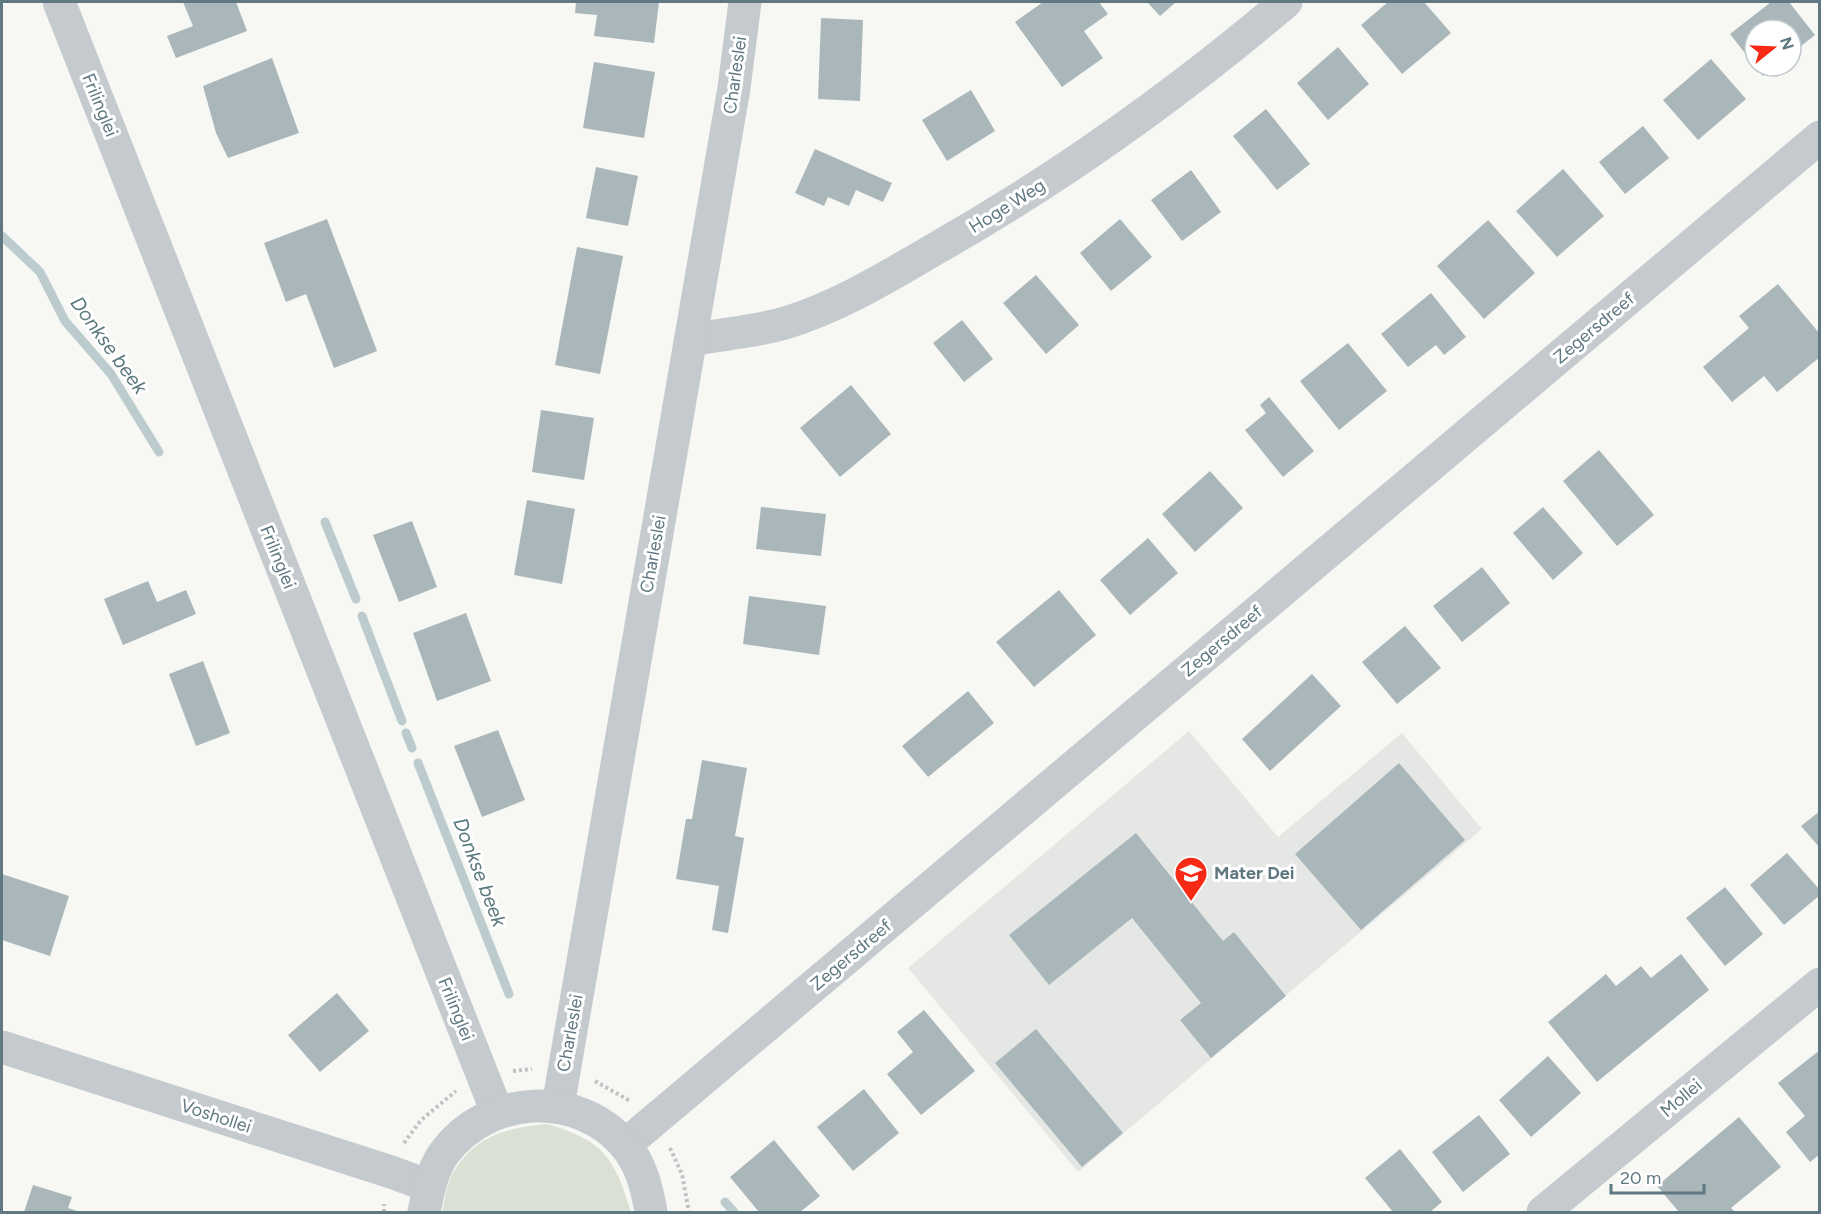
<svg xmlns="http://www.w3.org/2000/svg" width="1821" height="1214" font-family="Figtree,sans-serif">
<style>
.built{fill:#e5e7e5}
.green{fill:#dae0d4}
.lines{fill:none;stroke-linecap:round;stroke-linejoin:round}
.stream{stroke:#bcccce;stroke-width:9}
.building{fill:#aab7ba}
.path{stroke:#c0c3c5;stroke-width:4;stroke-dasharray:3 3;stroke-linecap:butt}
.minor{stroke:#c4cacd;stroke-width:33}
.labels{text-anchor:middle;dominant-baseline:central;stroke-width:6;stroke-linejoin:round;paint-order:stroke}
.street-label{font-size:18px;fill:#5f7882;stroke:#fff}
.poi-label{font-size:18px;font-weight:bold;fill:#5f7882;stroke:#fff;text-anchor:start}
.water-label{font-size:20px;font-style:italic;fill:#5a787d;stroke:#fff}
</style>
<rect width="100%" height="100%" fill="#f7f7f4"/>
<path class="built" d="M1189,731L1278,837L1402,733L1482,829L1078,1172L908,968Z"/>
<path class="green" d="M547,1124C603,1140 615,1158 631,1212H442C445,1201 446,1187 451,1177C472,1136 506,1128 547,1124Z"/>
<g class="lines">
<g class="stream">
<path d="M2,236L40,272L65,321L111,374L159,452"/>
<path d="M325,522L356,599"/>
<path d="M362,616L402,721"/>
<path d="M406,733L412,748"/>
<path d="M418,763L509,994"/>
<path d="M725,1202L734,1212"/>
</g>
</g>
<g class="building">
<path d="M183,2H236L247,31L176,58L167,36L193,26Z"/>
<path d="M576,2H659L654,43L594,36L597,15L575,13Z"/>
<path d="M1043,2H1099L1108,14L1084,31L1103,58L1062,87L1015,22Z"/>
<path d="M1147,2H1176L1160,16Z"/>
<path d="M1388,2H1424L1451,33L1402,74L1361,25Z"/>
<path d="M1771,2H1789L1815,35L1791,54V30H1755V66L1730,34Z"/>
<path d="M821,18L863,20L860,101L818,99Z"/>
<path d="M1338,47L1369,84L1328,120L1297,83Z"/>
<path d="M272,58L299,133L228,158L216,133L203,86Z"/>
<path d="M1711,59L1746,99L1698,140L1663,100Z"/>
<path d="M594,62L655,72L644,138L583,128Z"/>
<path d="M1755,66H1776L1763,76Z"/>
<path d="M971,90L995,131L947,161L922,120Z"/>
<path d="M1266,109L1310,164L1277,190L1233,136Z"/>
<path d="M1643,126L1669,158L1625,194L1599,162Z"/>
<path d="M815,149L892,183L883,202L856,190L849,206L828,197L824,206L795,193Z"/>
<path d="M596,167L638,176L628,226L586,218Z"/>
<path d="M1563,169L1604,216L1557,257L1516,211Z"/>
<path d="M1191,170L1221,212L1182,241L1151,200Z"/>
<path d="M327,219L377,351L334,368L306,294L286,302L264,243Z"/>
<path d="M1120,219L1152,257L1111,291L1080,253Z"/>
<path d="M1488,220L1535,273L1484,319L1437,266Z"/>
<path d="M577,247L623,256L600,374L555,365Z"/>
<path d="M1036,275L1079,325L1046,354L1003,303Z"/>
<path d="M1778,284L1820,334V357L1777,392L1764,376L1732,402L1703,367L1749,328L1739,316Z"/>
<path d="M1431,293L1466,337L1444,355L1436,345L1408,367L1381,334Z"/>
<path d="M962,320L993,359L964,382L933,343Z"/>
<path d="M1348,343L1387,391L1339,430L1300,381Z"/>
<path d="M851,385L891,434L840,477L800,428Z"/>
<path d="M1269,397L1314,451L1283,477L1245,430L1266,413L1260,405Z"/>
<path d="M541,410L594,418L584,480L532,472Z"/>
<path d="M1599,450L1654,515L1617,546L1563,481Z"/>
<path d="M1210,471L1243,508L1195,552L1162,514Z"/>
<path d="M527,500L575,509L562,584L514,575Z"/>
<path d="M761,507L826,514L821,556L756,549Z"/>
<path d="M1543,507L1583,553L1553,580L1513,533Z"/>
<path d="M412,521L437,587L399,602L373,535Z"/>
<path d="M1148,538L1178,573L1130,615L1100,580Z"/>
<path d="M1482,567L1510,603L1462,642L1433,606Z"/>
<path d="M148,581L157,602L186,590L196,614L123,645L104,599Z"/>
<path d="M1059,590L1096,635L1034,687L996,642Z"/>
<path d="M749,596L826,606L819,655L743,644Z"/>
<path d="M466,613L491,681L437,701L413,633Z"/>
<path d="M1405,626L1441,668L1397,704L1362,662Z"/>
<path d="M203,661L230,733L196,746L169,674Z"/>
<path d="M1312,674L1341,706L1270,771L1242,739Z"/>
<path d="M968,691L994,723L928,777L902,746Z"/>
<path d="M498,730L525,800L482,817L454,746Z"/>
<path d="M702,760L747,768L735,836L744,838L728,933L712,930L719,886L676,879L686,819H692Z"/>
<path d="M1399,763L1465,840L1361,930L1295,854Z"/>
<path d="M1820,811V848L1801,826Z"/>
<path d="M1136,833L1223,941L1234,932L1286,996L1211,1058L1180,1020L1201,1003L1132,918L1049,985L1009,935Z"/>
<path d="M1787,853L1820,890V895L1784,925L1750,885Z"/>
<path d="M2,874L69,896L50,956L2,940Z"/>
<path d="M1725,887L1763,934L1725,966L1686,918Z"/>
<path d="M1681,954L1709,990L1597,1082L1548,1022L1606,974L1616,986L1641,966L1651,978Z"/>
<path d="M337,993L369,1031L320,1072L288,1035Z"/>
<path d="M924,1010L975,1071L921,1115L887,1074L913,1052L897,1032Z"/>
<path d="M1036,1029L1123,1133L1082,1167L995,1063Z"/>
<path d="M1820,1050V1154L1810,1162L1786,1132L1805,1116L1778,1083Z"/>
<path d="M1548,1056L1581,1093L1531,1137L1499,1100Z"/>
<path d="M864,1089L899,1133L853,1171L817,1127Z"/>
<path d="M1479,1115L1510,1154L1463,1192L1432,1152Z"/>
<path d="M1739,1117L1781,1167L1731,1208L1735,1212H1679L1657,1186Z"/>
<path d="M774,1140L820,1196L800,1212H759L730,1177Z"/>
<path d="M1400,1149L1442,1202L1430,1212H1393L1365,1178Z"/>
<path d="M33,1185L72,1197L68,1208L80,1212H24Z"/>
</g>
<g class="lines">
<g class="path">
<path d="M513,1071L532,1069"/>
<path d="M595,1081L630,1101"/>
<path d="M404,1143L421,1120L456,1091"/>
<path d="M670,1148L682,1174L689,1212"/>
<path d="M384,1212V1204"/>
</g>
<g class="minor">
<path d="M59,2L497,1112"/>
<path d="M691,340C721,334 755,332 785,323C838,307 887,277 935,249C1060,178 1176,95 1286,2"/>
<path d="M2,1047L391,1172L429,1186"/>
<path d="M558,1106L734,88L745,2"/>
<path d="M625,1145L1820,137"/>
<path d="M424,1212C428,1193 432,1169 445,1152C488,1095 577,1089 625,1145C641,1164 647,1188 651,1212"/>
<path d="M1543,1212L1820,984"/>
</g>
</g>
<defs>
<symbol id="school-pin" viewBox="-11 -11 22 30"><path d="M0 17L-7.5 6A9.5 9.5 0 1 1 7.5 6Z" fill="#f62a15" stroke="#fff"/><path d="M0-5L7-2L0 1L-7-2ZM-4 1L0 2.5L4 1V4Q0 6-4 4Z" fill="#fff"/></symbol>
</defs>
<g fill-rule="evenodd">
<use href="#school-pin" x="1172" y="854" width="38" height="52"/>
</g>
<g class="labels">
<g class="street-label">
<text transform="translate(735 75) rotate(-82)">Charleslei</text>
<text transform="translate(100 105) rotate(68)">Frilinglei</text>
<text transform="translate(1007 206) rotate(-32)">Hoge Weg</text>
<text transform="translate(1594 328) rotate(-40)">Zegersdreef</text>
<text transform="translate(653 554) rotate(-80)">Charleslei</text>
<text transform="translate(278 557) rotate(68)">Frilinglei</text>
<text transform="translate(1222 641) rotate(-40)">Zegersdreef</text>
<text transform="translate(851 955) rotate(-40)">Zegersdreef</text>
<text transform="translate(456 1009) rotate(68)">Frilinglei</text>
<text transform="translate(570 1033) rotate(-80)">Charleslei</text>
<text transform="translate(1681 1098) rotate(-40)">Mollei</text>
<text transform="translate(216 1116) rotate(18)">Voshollei</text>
</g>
<g class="poi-label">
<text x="1214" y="873">Mater Dei</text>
</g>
<g class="water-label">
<text transform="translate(109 345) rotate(54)">Donkse beek</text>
<text transform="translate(480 872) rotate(69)">Donkse beek</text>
</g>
</g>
<rect width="1821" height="1214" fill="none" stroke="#5f7882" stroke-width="6"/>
<g transform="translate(1773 48) rotate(72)"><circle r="28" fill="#ffffff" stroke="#bfc9cd" stroke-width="1.5"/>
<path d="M0-4.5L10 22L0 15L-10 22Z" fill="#f62a15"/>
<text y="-9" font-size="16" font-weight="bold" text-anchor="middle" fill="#5f7882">N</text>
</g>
<path d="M1611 1184v9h93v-9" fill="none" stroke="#5f7882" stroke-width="3"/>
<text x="1620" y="1184" font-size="18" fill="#5f7882" stroke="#ffffff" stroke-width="4.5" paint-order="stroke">20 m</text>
</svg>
